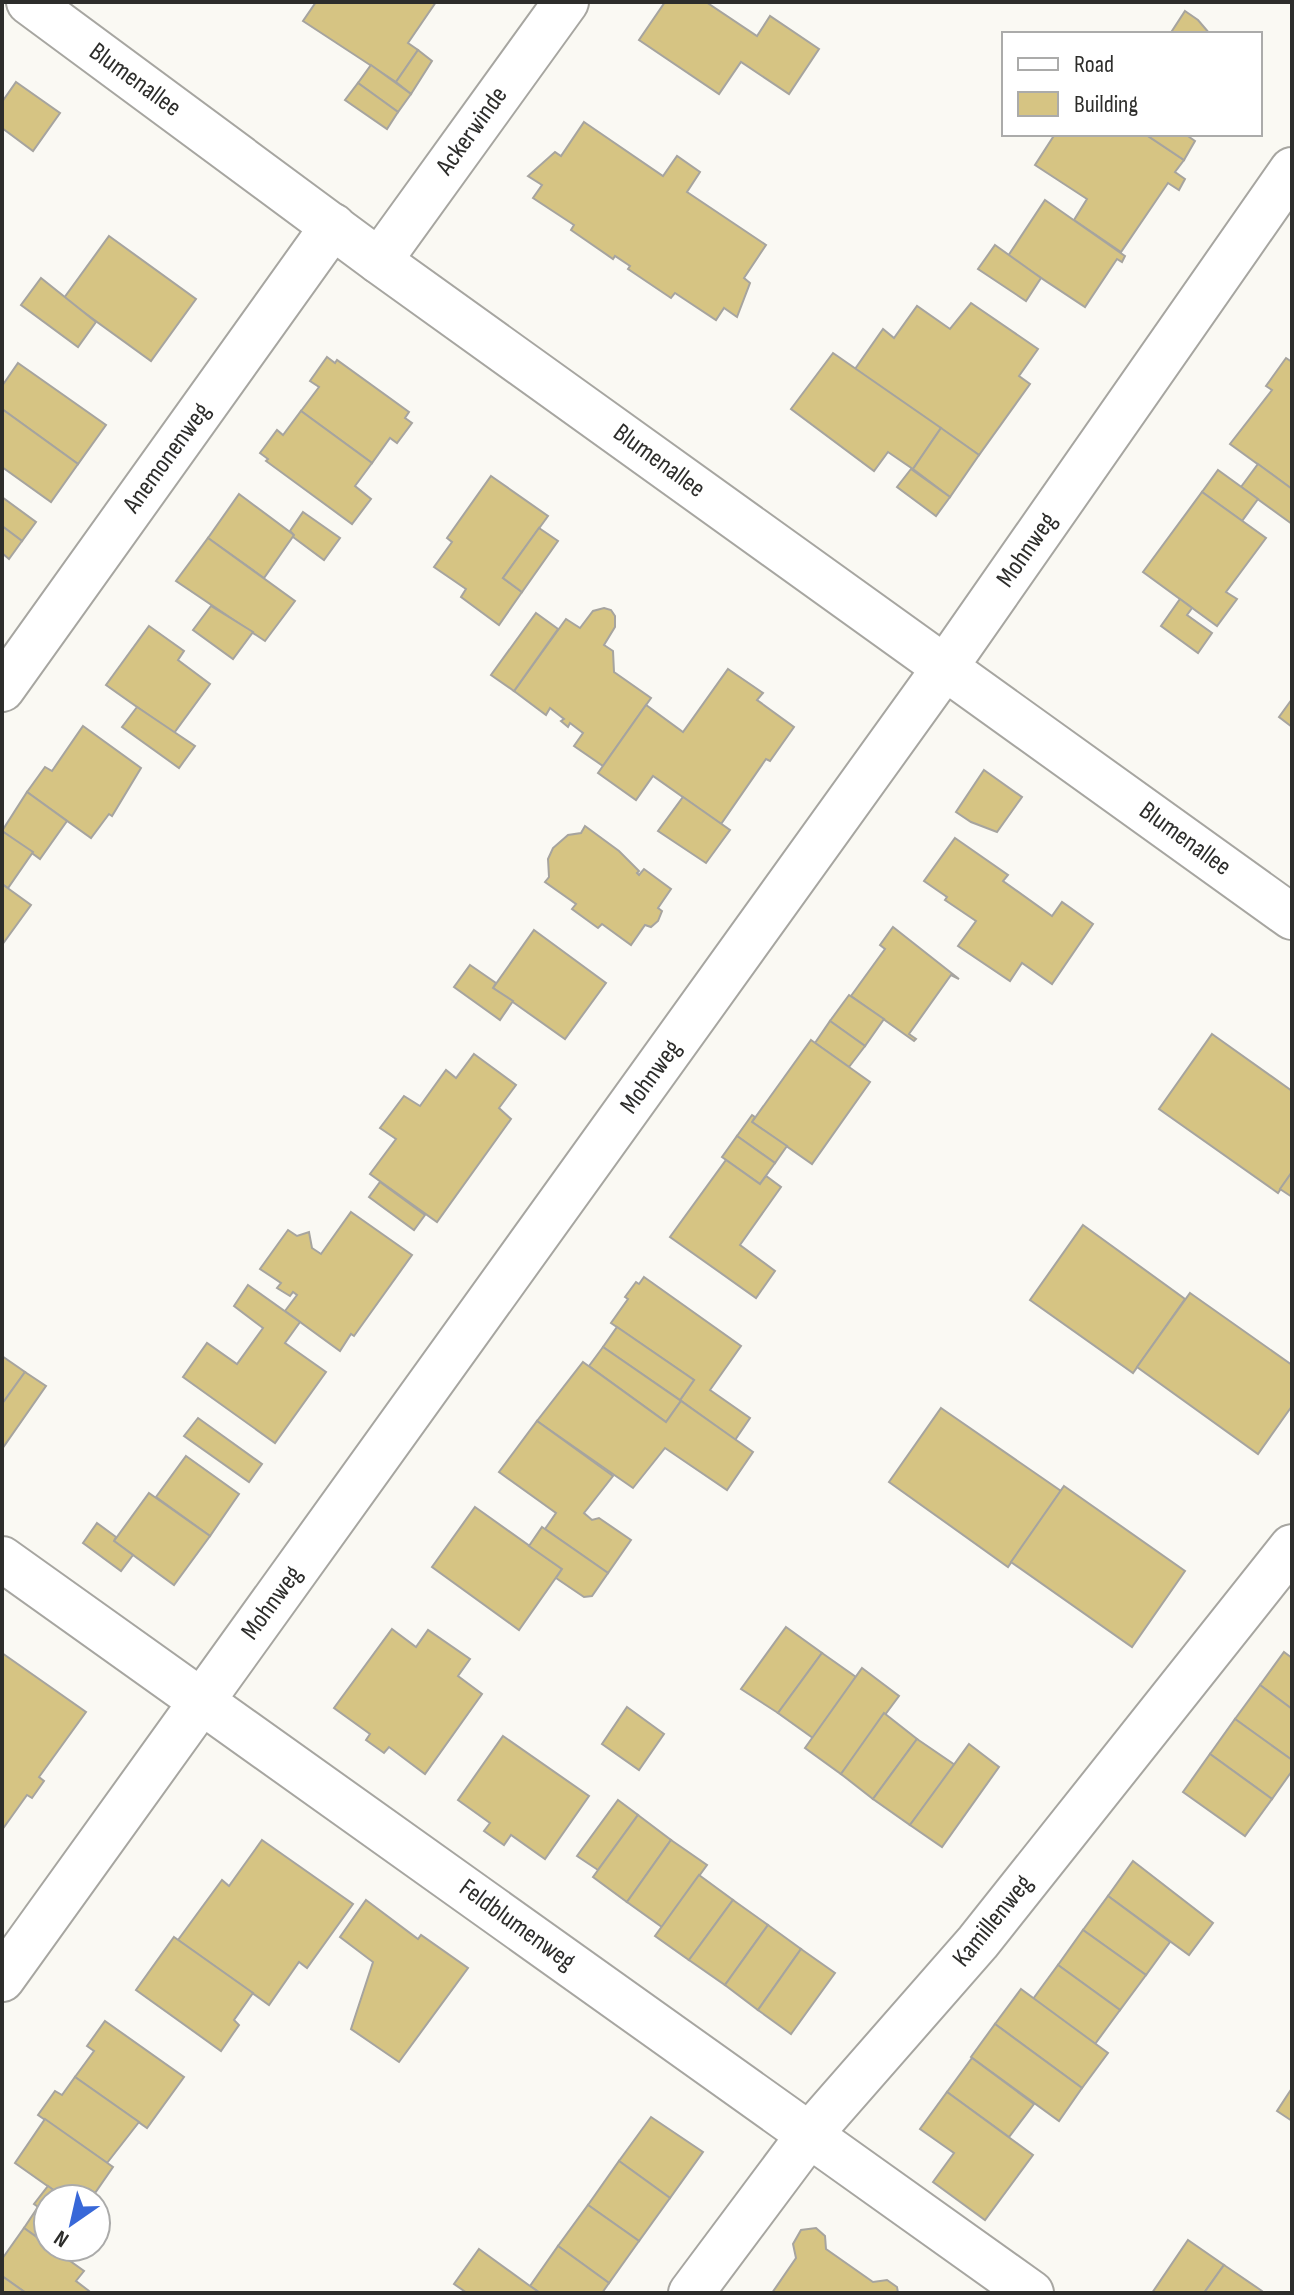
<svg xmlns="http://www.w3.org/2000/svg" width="1294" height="2295" font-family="'Sofia Sans Condensed',sans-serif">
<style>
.building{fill:#d6c483;stroke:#a6a49f;stroke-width:2}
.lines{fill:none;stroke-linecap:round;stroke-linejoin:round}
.minor-casing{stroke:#a7a6a1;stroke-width:48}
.minor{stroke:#fff;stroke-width:44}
.labels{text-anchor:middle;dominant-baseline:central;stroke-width:6;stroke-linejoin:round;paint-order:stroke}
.street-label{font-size:26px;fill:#2d2d2b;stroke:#fff}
</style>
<rect width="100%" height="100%" fill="#faf9f3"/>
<g class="building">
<path d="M316,2H436L408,43L418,50L396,82L303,21Z"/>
<path d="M665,2H706L757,36L770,16L819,49L789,94L741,62L719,94L639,40Z"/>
<path d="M1185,11L1198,20L1210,34H1170Z"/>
<path d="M418,50L432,61L411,94L396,82Z"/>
<path d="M371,65L411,94L398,112L358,83Z"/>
<path d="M16,82L60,113L33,151L2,128V102Z"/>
<path d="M358,83L398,112L387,129L345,100Z"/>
<path d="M584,122L663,176L677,156L700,172L687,192L766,245L744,278L750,283L737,317L724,308L716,320L675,293L671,298L628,269L630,266L615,256L613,259L571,230L574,225L533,198L542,185L528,176L555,152L561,156Z"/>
<path d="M1055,134H1145L1184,160L1175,172L1185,179L1179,190L1168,183L1121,252L1074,220L1087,199L1035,165Z"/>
<path d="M1145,134H1185L1195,141L1184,160Z"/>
<path d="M1045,200L1125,256L1122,262L1117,259L1085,307L1008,256Z"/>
<path d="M109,236L196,299L151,361L64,298Z"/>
<path d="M995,245L1041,278L1026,301L978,269Z"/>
<path d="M41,278L96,322L78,347L21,305Z"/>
<path d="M971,303L1038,349L1019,376L1030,384L979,455L855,369L883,329L894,338L917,306L950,329Z"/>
<path d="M833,353L941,428L913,469L888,452L874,471L791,409Z"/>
<path d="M327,357L335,363L337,360L409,412L405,418L412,423L397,443L390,438L372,463L301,411L319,387L310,381Z"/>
<path d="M1286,358L1292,362V489L1230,444L1272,390L1266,386Z"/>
<path d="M18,363L106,425L78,464L2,409V386Z"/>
<path d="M2,409L78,464L51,502L2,467Z"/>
<path d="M301,411L372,463L355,486L371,499L352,524L266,461L268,459L260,453L277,430L283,435Z"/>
<path d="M941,428L979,455L950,497L913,469Z"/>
<path d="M1258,464L1292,489V524L1241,487Z"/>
<path d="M911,469L950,497L936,516L897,487Z"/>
<path d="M1218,470L1258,499L1242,521L1202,492Z"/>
<path d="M491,476L548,516L503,578L522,592L499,625L461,597L466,589L434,567L452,542L447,538Z"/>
<path d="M1202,492L1266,538L1226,592L1237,599L1217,626L1143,572Z"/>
<path d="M239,494L294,535L264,578L208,538Z"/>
<path d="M2,497L36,522L22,541L2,526Z"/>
<path d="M303,512L340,538L324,560L293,537L294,535L290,531Z"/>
<path d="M2,526L22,541L9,559L2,553Z"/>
<path d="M539,528L558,541L522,592L503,578Z"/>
<path d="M208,538L295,601L265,641L176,581Z"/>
<path d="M1180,599L1192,608L1187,615L1212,633L1198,653L1161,626Z"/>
<path d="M211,606L253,632L233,659L193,630Z"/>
<path d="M604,608L611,610L615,616V627L604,645L613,651L614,672L651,698L603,766L574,746L583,733L570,723L568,727L561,721L564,719L550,708L546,715L514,691L566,619L580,628L593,611Z"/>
<path d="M536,613L558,629L514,691L491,675Z"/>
<path d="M149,626L184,651L178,660L210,684L174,733L106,685Z"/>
<path d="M728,669L763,693L757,700L794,727L770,761L766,759L721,824L653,776L636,800L598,773L646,705L683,732Z"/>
<path d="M1292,699V727L1279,717Z"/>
<path d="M137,707L195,746L179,768L122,727Z"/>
<path d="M83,726L141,768L112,816L109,814L91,838L27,792L45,767L52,771Z"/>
<path d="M984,770L1022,797L997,832L971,822L956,812Z"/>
<path d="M27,792L67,821L40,859L2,831Z"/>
<path d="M683,797L730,830L706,863L658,831Z"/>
<path d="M585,826L619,851L639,871L637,873L639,875L644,869L671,889L658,908L662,911L658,921L651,927L645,925L631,945L602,924L598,928L572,909L576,904L545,882L549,877L548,859L553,848L568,835L581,833Z"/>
<path d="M2,831L33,852L8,888L2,884Z"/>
<path d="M955,838L1008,875L1003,881L1052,916L1062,902L1093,924L1052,984L1022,963L1010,981L958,946L976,921L945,900L947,897L924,881Z"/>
<path d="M2,884L31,905L2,945Z"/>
<path d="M893,927L959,979L951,975L909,1034L916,1039L914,1041L851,996L885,949L880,945Z"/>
<path d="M534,930L606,983L565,1039L493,988Z"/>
<path d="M470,965L496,983L493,988L513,1001L500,1020L454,987Z"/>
<path d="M849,995L884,1019L865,1046L830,1021Z"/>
<path d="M830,1021L865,1046L849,1067L815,1043Z"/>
<path d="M1212,1034L1292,1091V1172L1278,1193L1159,1109Z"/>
<path d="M811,1040L870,1082L812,1164L752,1122Z"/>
<path d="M474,1054L516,1085L499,1108L511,1119L437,1222L370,1174L396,1139L380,1128L404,1096L420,1106L446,1070L456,1078Z"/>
<path d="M752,1115L755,1117L752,1122L787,1146L775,1163L737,1136Z"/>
<path d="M737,1136L775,1163L760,1184L722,1157Z"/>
<path d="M726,1160L760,1184L766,1176L781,1187L740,1245L775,1271L756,1298L670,1237Z"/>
<path d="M1292,1172V1197L1280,1189Z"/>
<path d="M380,1182L425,1215L414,1230L369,1197Z"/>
<path d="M351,1212L412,1255L354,1336L351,1334L340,1351L285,1311L297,1295L293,1292L290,1296L277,1288L281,1283L260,1269L288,1230L297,1236L309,1232L312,1248L321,1254Z"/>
<path d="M1083,1225L1185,1299L1133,1373L1030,1300Z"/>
<path d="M644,1277L741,1346L710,1390L750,1418L735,1440L680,1400L694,1380L611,1323L628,1299L625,1297L636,1282L639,1284Z"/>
<path d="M248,1285L300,1322L285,1343L326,1372L275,1443L183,1377L207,1343L237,1364L263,1328L234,1306Z"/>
<path d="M1190,1293L1292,1365V1406L1258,1454L1137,1367Z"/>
<path d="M617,1327L694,1380L680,1400L603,1347Z"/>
<path d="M603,1347L681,1401L666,1422L589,1366Z"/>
<path d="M2,1356L25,1372L2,1404Z"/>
<path d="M583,1362L666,1422L681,1401L753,1452L727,1490L665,1448L633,1488L537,1421Z"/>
<path d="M25,1372L46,1386L2,1449V1404Z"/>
<path d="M941,1408L1061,1491L1008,1567L889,1482Z"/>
<path d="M198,1418L262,1464L249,1482L184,1436Z"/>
<path d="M537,1421L613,1476L584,1513L592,1520L599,1518L631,1540L608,1573L545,1529L556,1513L499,1472Z"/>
<path d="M186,1456L239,1494L210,1536L156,1497Z"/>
<path d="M1064,1486L1185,1571L1132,1647L1011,1562Z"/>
<path d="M149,1493L210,1536L174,1585L114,1541Z"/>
<path d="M475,1507L562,1569L519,1630L432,1567Z"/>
<path d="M97,1523L116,1537L114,1541L133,1555L121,1571L83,1543Z"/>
<path d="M542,1527L608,1573L592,1596L584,1597L556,1578L562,1569L529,1546Z"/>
<path d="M786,1627L822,1653L778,1713L741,1689Z"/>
<path d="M392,1629L416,1647L428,1630L470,1659L458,1676L482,1694L425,1774L389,1747L384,1753L366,1740L370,1734L334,1708Z"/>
<path d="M1284,1652L1292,1658V1709L1260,1685Z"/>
<path d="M2,1653L86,1712L39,1777L44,1781L32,1798L27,1795L2,1830Z"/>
<path d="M822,1653L856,1677L813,1738L778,1713Z"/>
<path d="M862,1668L899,1696L841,1774L805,1748Z"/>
<path d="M1260,1685L1292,1709V1760L1235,1719Z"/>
<path d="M627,1707L664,1734L639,1770L602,1744Z"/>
<path d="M884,1713L917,1739L873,1799L841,1774Z"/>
<path d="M1235,1719L1292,1760V1771L1272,1799L1210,1754Z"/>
<path d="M503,1736L589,1796L545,1859L511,1835L504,1845L484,1831L490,1823L458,1800Z"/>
<path d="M917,1739L955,1765L910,1825L873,1799Z"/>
<path d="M969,1744L999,1767L942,1847L910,1825Z"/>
<path d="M1210,1754L1272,1799L1245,1836L1183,1792Z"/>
<path d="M618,1800L638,1815L598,1870L577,1856Z"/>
<path d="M638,1815L671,1840L627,1902L593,1877Z"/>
<path d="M262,1840L353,1904L307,1968L299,1962L269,2005L178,1940L222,1880L229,1886Z"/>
<path d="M671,1840L707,1865L662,1927L627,1902Z"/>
<path d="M1133,1861L1213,1923L1189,1955L1108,1896Z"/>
<path d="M699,1875L733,1900L689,1960L655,1936Z"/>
<path d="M1108,1896L1170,1942L1146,1975L1083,1930Z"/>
<path d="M366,1900L418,1939L421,1935L468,1968L399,2062L351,2029L373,1962L340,1937Z"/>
<path d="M733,1900L768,1925L725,1985L689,1960Z"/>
<path d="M768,1925L801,1949L758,2010L725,1985Z"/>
<path d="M1083,1930L1146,1975L1120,2010L1058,1965Z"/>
<path d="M174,1937L253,1993L234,2020L239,2025L221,2051L136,1990Z"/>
<path d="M801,1949L835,1973L791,2034L758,2010Z"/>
<path d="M1058,1965L1120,2010L1095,2044L1033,1999Z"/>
<path d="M1021,1989L1108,2053L1082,2088L995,2024Z"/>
<path d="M105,2021L184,2077L147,2128L75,2077L94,2051L87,2046Z"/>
<path d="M995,2024L1082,2088L1059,2121L971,2057Z"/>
<path d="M972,2058L1034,2104L1009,2137L947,2092Z"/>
<path d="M75,2077L139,2122L107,2163L38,2115L55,2091L62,2095Z"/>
<path d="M1292,2088V2121L1277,2111Z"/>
<path d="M947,2092L1033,2155L985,2220L933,2182L954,2153L920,2129Z"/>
<path d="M651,2117L703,2152L670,2198L619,2161Z"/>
<path d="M45,2119L113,2167L95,2193L89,2189L82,2199H66L15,2163Z"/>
<path d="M619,2161L670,2198L639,2241L588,2205Z"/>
<path d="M48,2186L66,2199H48V2214L34,2204Z"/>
<path d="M588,2205L639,2241L609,2283L558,2246Z"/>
<path d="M38,2207L48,2214V2245L24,2228Z"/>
<path d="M24,2228L84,2271L76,2281L89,2291L88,2293H26L2,2276V2259Z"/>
<path d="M816,2228L825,2236L826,2249L873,2282L887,2280L897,2287L898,2293H772L796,2258L793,2244L801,2230Z"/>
<path d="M1188,2240L1224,2265L1204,2293H1152Z"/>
<path d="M558,2246L609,2283L602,2293H540L530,2286Z"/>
<path d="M479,2249L530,2286L540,2293H467L454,2284Z"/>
<path d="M1224,2265L1262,2291L1261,2293H1204Z"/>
<path d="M2,2276L26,2293H2Z"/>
</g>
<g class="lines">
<defs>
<g id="minor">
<path d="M29,2L379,261L1292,917"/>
<path d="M379,261L566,2"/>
<path d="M2,689L333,226"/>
<path d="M2,1559L1031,2293"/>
<path d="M2,1979L946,666L1292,170"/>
<path d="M691,2293L809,2135L978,1942L1292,1547"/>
</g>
</defs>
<use href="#minor" class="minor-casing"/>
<use href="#minor" class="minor"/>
</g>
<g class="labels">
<g class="street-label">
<text transform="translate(135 80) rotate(36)">Blumenallee</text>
<text transform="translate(472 131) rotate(-54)">Ackerwinde</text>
<text transform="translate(167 458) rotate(-54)">Anemonenweg</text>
<text transform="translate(659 461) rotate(36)">Blumenallee</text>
<text transform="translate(1027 550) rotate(-55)">Mohnweg</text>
<text transform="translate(1185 839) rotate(36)">Blumenallee</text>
<text transform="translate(651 1077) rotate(-54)">Mohnweg</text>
<text transform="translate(272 1603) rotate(-54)">Mohnweg</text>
<text transform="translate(993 1921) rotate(-51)">Kamillenweg</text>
<text transform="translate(517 1925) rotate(36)">Feldblumenweg</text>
</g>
</g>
<rect width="1294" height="2295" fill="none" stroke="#2d2d2b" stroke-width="8"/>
<rect x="1002" y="32" width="260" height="104" fill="#ffffff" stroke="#ababaa" stroke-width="2"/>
<rect x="1018" y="58" width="40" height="12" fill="#ffffff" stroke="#ababaa" stroke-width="2"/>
<text x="1074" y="72" font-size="24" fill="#2d2d2b">Road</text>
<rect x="1018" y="92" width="40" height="24" fill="#d6c483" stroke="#ababaa" stroke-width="2"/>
<text x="1074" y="112" font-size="24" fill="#2d2d2b">Building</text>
<g transform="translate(72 2223) rotate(214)"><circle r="38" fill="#ffffff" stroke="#ababaa" stroke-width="2"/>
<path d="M0-6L14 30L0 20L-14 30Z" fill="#3868d8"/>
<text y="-12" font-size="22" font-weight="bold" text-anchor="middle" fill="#2d2d2b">N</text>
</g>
</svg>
